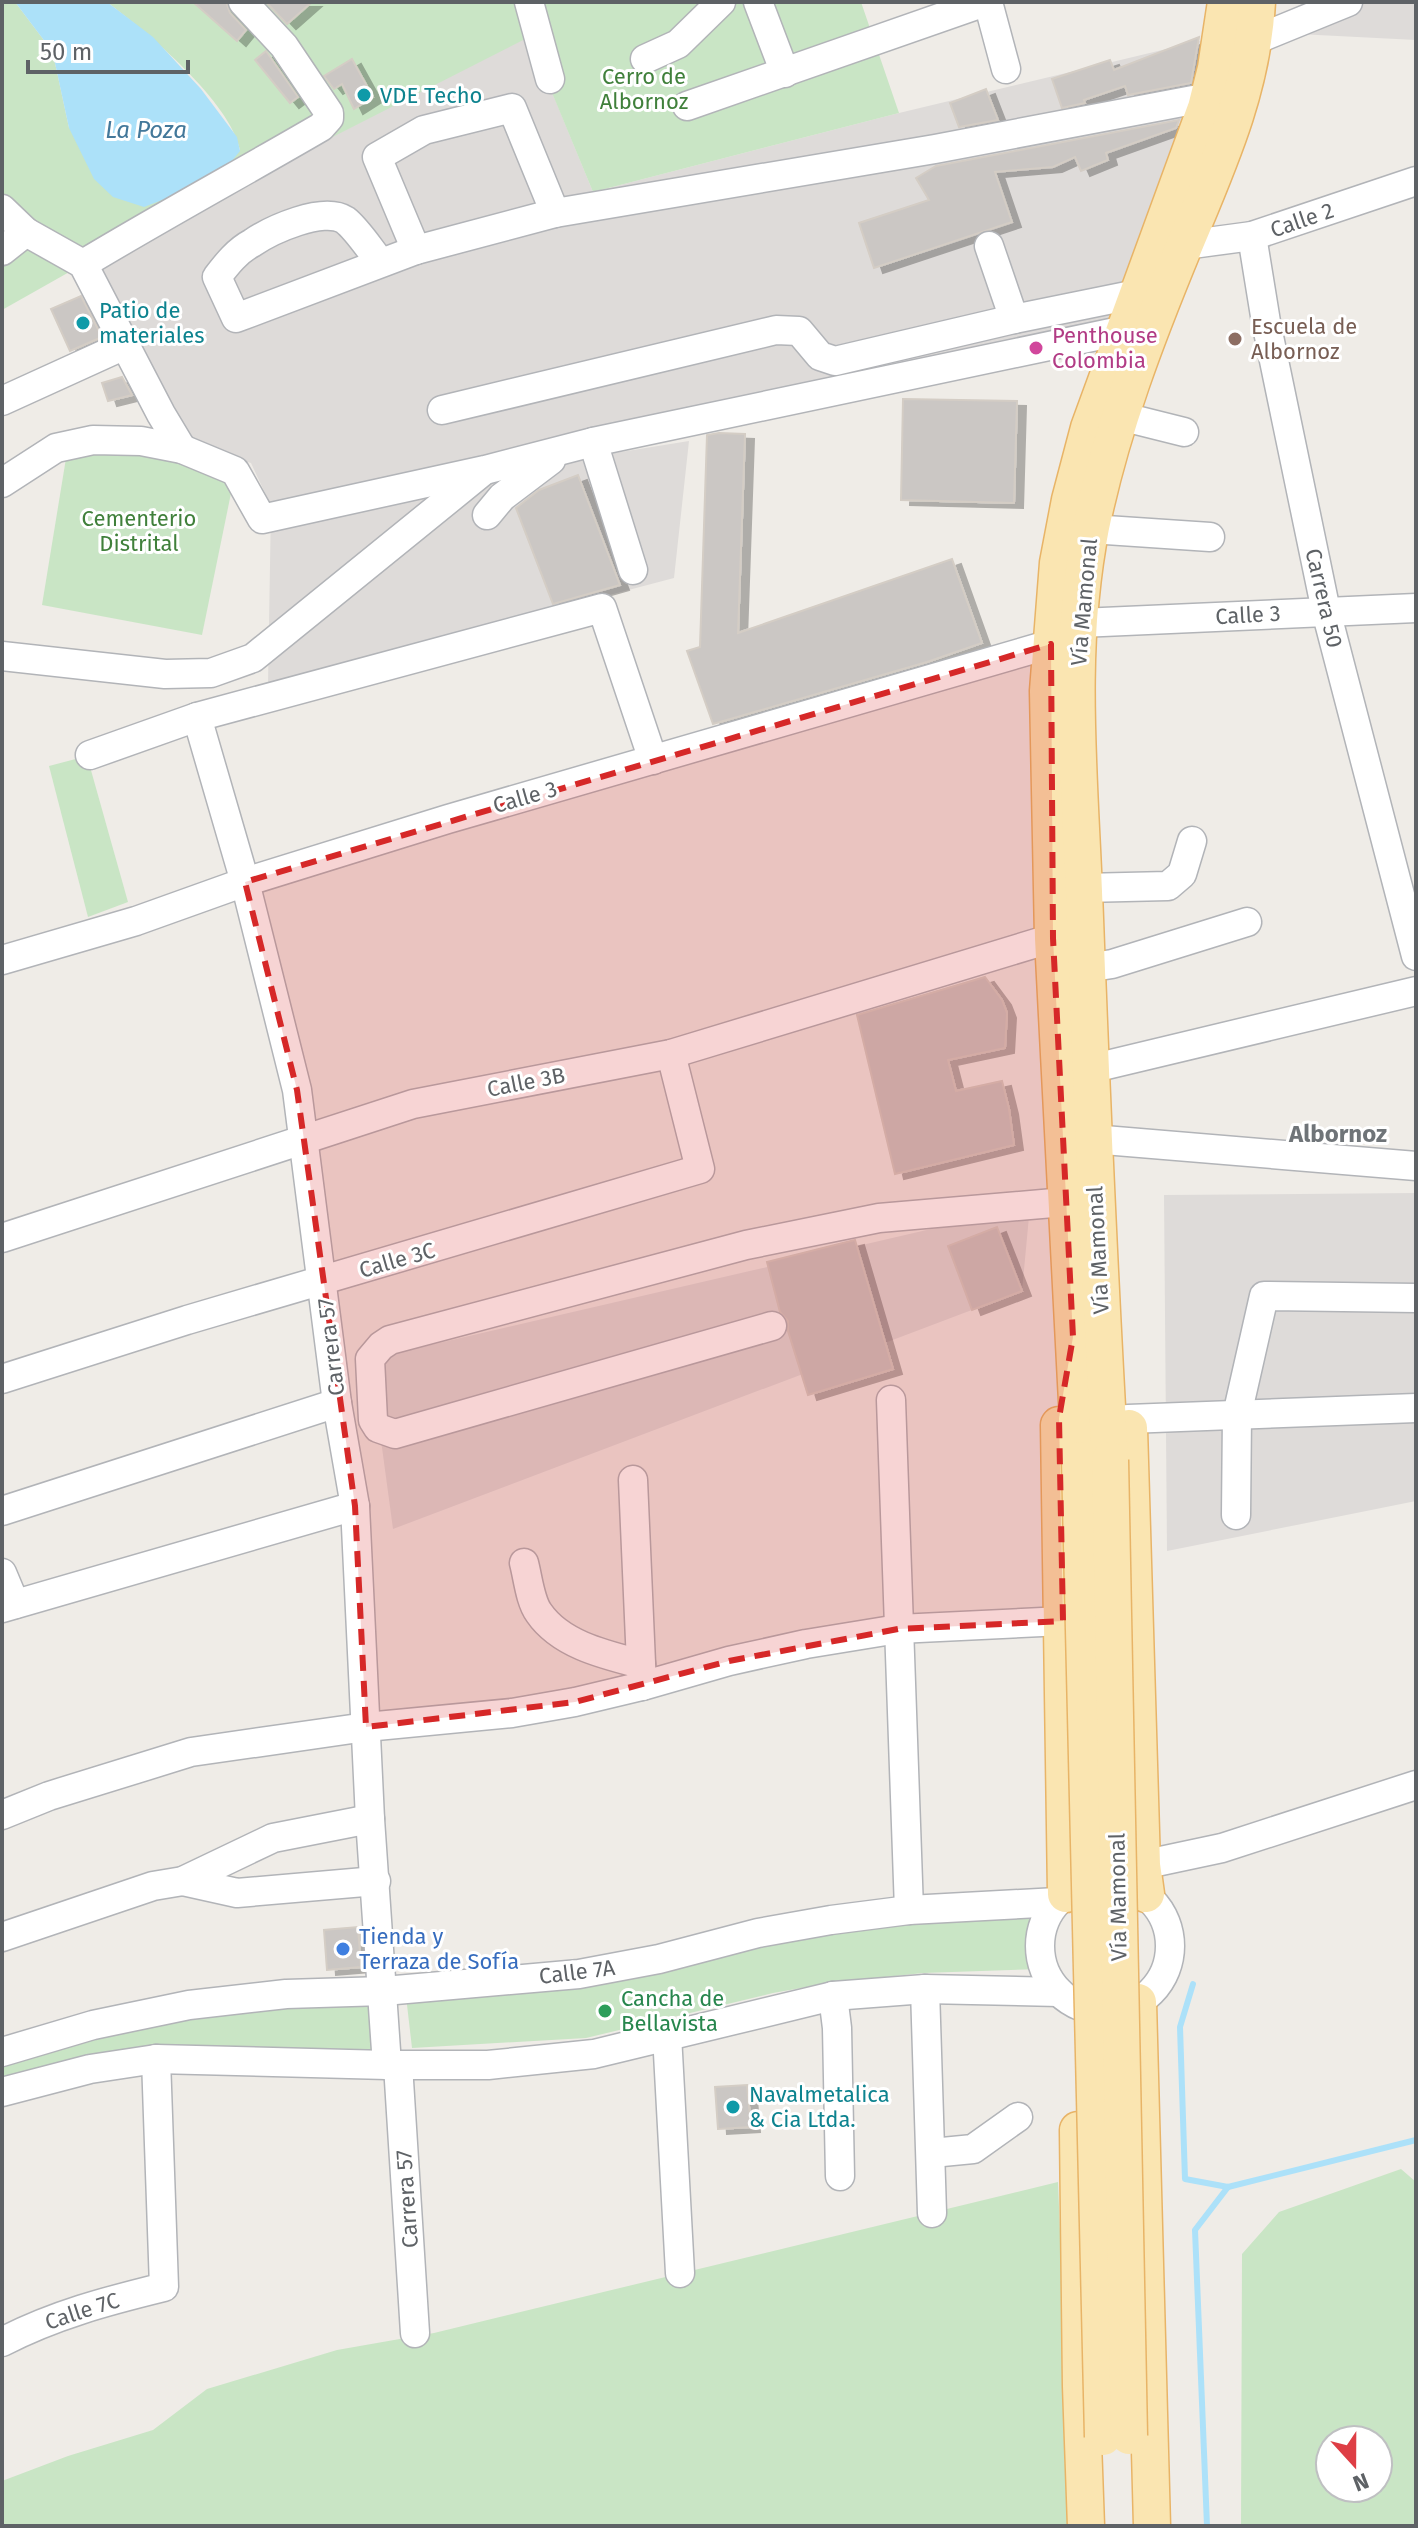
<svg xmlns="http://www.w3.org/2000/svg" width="1418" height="2528" font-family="'Fira Sans',sans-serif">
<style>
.industrial{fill:#dedbd9}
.green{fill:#c9e5c5;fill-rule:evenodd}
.water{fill:#ace1f9}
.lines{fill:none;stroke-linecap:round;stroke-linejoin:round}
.stream{stroke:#ace1f9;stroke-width:6}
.building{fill:#cbc7c4;stroke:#d4cdc5;stroke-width:2;filter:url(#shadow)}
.minor-casing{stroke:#b2b4b8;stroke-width:31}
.major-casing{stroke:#e8b467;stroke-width:39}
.minor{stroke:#fff;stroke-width:28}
.major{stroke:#fae5b1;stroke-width:36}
.major-bridge-casing{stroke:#e8b467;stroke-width:39;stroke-linecap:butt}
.major-bridge{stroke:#fae5b1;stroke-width:36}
.marked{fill:#d62828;fill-opacity:0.2;stroke:#d62828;stroke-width:6;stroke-dasharray:16 10;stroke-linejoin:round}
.culture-dot{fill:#0f9aa8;stroke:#fff;stroke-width:3}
.education-dot{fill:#8d6e63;stroke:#fff;stroke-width:3}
.hotel-dot{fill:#d1479c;stroke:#fff;stroke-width:3}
.shop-dot{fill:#3f7fe0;stroke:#fff;stroke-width:3}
.leisure-dot{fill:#2e9e5b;stroke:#fff;stroke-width:3}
.labels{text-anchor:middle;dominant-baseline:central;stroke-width:6;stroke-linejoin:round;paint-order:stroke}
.park-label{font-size:22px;fill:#40803b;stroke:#fff}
.culture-label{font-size:22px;fill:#0d838f;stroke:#fff;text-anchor:start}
.street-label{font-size:22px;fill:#5e6266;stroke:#fff}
.education-label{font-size:22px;fill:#785e54;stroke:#fff;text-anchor:start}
.hotel-label{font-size:22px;fill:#b23c85;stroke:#fff;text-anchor:start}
.shop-label{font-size:22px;fill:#366cbe;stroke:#fff;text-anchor:start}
.leisure-label{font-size:22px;fill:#27864d;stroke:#fff;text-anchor:start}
.water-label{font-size:24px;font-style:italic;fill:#43789a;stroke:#fff}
.neighbourhood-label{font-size:24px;font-weight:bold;fill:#6f7478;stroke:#fff}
</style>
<defs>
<filter id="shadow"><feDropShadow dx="9" dy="5" stdDeviation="0" flood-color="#0004"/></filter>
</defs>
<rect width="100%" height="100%" fill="#efece7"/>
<g class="industrial">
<path d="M1301,2H1416V40L1298,34Z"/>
<path d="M529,36L593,192L899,113L1204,40L1200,83L1115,338L534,466L689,441L674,578L268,685L271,506L251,463L181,445L87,262Z"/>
<path d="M1416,1193V1501L1167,1551L1164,1195Z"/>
<path d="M1030,1206L1022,1291L393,1529L370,1359Z"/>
</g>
<g class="green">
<path d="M2,2H15L43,39L55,63L69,128L240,150C230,101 147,32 107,2H861L899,113L593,192L529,37L87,262L2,310Z"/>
<path d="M69,440L238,459L202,635L42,605Z"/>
<path d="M87,756L128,902L88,917L49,766Z"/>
<path d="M1042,1909L1032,1935L1041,1969L923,1973L829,1983L773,1993L586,2038L412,2048L406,1996L911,1917Z"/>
<path d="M374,1999V2049L154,2048L2,2085V2065C121,2021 249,2013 374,1999Z"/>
<path d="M1401,2169L1416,2182V2526H1241L1242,2254L1279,2212ZM1378,2440V2488H1330V2440Z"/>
<path d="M1058,2182L1072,2526H2V2481L68,2456L153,2430L207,2389L337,2350L434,2333Z"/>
</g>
<path class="water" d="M15,2H107L153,37L201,89L237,137L240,151L226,168L201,185L144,207L113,197L94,179L69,128L55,63L43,39Z"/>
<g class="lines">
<g class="stream">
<path d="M1193,1984L1180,2027L1185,2179L1228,2187L1416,2140"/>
<path d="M1207,2526L1195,2230L1228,2187"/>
</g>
</g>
<g class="building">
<path d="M193,2H226L230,13L246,30L237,41Z"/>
<path d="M266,2H312L287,24Z"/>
<path d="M1199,37L1191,83L1128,95L1125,86L1084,100L1085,103L1062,108L1052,79L1110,60L1114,70Z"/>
<path d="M266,51L298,97L290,103L255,60Z"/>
<path d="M352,59L373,97L354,109L342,84L334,89L324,76Z"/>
<path d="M986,89L998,120L959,127L950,103Z"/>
<path d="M1179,120L1176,128L1106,153L1108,160L1081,171L1075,157L1053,167L995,172L1012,222L874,268L859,223L929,200L916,178L936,166Z"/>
<path d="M81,296L102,337L70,351L51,309Z"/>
<path d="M122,377L132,395L108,401L102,383Z"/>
<path d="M903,399L1017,401L1014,503L901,500Z"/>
<path d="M719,433L745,434L738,633L952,559L982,643L927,662L713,724L687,651L700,647L707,435Z"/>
<path d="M578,475L620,585L553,604L516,508L539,490Z"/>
<path d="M985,977L1002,1000L1007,1013L1005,1048L948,1060L956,1091L1002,1081L1009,1109L1014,1145L895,1174L857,1015Z"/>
<path d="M997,1227L1022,1291L972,1310L948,1246Z"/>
<path d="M855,1240L893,1369L808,1395L788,1331V1321L780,1312L767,1262Z"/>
<path d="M358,1927L361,1967L327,1970L324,1930Z"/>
<path d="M747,2085L751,2127L718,2129L715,2087Z"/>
</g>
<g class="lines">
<defs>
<g id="minor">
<path d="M529,2L550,79"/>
<path d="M758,2L785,73"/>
<path d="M988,2L1006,69"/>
<path d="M1255,40L1348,2"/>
<path d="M645,59L678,44L721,2"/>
<path d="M687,106L985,2"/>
<path d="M2,209L26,232L83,264L161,414L182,449"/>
<path d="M1252,236L1266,322L1326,611L1416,956"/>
<path d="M1185,245L1252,236L1416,181"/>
<path d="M989,246L1014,319L1137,294"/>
<path d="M416,250L377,157L424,130L512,108L555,213"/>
<path d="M2,251L26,232"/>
<path d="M381,263C371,251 357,229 345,220C323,206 271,230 252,243C237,251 227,264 217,277L236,318L416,250L555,213L935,149L1193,100L1200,102L1206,108"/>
<path d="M83,264C161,217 242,173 321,127L329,118V113L284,46L243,2"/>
<path d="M2,401L125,345"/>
<path d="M442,410L776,330L799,331L820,356L835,361L1014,319"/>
<path d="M1120,416L1184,432"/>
<path d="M593,442L633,570"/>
<path d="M2,483L56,448L93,440L141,441L182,449L235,471L262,519L485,470L593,442L1125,330"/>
<path d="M487,515L502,497L551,460"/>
<path d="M1091,529L1210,537"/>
<path d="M1080,623L1416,608"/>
<path d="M2,656L165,674L211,673L253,658L481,473"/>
<path d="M197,717L245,882L297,1090L337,1403L355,1506L370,1819L387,2065"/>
<path d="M90,755L197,717L602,608L653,760"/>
<path d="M1083,888L1168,886L1182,874L1192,841"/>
<path d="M2,960L136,921L245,882L448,819L1051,644"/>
<path d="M1086,968L1112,964L1247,922"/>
<path d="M1090,1069L1416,991"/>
<path d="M1092,1139L1416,1166"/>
<path d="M2,1238L413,1104L671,1054L1053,938"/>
<path d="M772,1326L395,1434L378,1428L373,1420L370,1359L381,1346L390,1340L746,1245L879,1218L1065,1202"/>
<path d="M2,1379L187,1320L700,1169L671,1054"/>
<path d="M891,1400L909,1910"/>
<path d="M1128,1419L1416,1408"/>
<path d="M633,1480L642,1686"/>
<path d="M2,1511L337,1403"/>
<path d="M1236,1515L1237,1415L1264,1296L1416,1298"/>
<path d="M524,1563C528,1578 530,1601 539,1613C561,1645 606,1655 641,1664"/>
<path d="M2,1573L15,1604"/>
<path d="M2,1608L355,1506"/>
<path d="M2,1815L49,1796L191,1752L366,1727L512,1713L575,1702L642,1686L729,1661L806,1644L898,1629L1063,1621"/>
<path d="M1142,1865L1222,1848L1416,1785"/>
<path d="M183,1881L237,1893L376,1881"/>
<circle cx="1105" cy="1946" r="65"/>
<path d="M2,1937L153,1886L183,1881L273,1838L370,1819"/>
<path d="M925,1989L932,2213"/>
<path d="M833,1996L837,2028L840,2176"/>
<path d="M667,2035L680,2273"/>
<path d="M2,2052L93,2025L189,2005L286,1994L384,1991L579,1974L659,1959L758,1933L831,1920L909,1910L1057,1902"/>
<path d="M398,2065L415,2333"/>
<path d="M2,2092L90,2069L156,2059L387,2065H488L594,2054L833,1996L925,1989L1059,1992"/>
<path d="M932,2153L973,2149L1018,2117"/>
<path d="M2,2342C54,2315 107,2301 164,2287L156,2059"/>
</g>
<g id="major">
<path d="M1059,1425L1066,1894"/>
<path d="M1129,1428L1142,1865L1146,1894"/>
<path d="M1080,1460L1053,938L1048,691L1058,563L1070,500L1089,428L1206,108L1216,68L1226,2"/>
<path d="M1110,1460C1099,1270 1091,1082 1084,892C1079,771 1067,647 1091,527C1111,429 1147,336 1185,244C1218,165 1253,88 1257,2"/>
<path d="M1138,2002L1152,2526"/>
<path d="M1078,2130L1081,2386L1086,2526"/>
</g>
</defs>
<use href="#minor" class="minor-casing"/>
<use href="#major" class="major-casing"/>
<use href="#minor" class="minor"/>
<use href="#major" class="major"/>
<defs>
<g id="major-bridge">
<path d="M1080,1460L1103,2437"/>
<path d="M1110,1460L1129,2436"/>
</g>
</defs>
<use href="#major-bridge" class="major-bridge-casing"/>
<use href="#major-bridge" class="major-bridge"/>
</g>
<path class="marked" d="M1051,644L1053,938L1073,1337L1059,1418L1063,1621L898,1629L729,1661L575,1702L366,1727L355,1506L297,1090L245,882Z"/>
<g class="culture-dot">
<circle cx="364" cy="95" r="8"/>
<circle cx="83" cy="323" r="8"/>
<circle cx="733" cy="2107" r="8"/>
</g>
<circle class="education-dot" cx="1235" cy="339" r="8"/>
<circle class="hotel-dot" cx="1036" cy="348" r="8"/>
<circle class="shop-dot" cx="343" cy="1949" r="8"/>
<circle class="leisure-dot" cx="605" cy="2011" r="8"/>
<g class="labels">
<g class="park-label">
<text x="644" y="76">Cerro de<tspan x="644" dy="25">Albornoz</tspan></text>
<text x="139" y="518">Cementerio<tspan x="139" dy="25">Distrital</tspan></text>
</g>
<g class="culture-label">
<text x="380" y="95">VDE Techo</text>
<text x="99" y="310">Patio de<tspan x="99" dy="25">materiales</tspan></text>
<text x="749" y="2094">Navalmetalica<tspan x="749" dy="25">&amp; Cia Ltda.</tspan></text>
</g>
<g class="street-label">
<text transform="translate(1302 220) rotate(-19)">Calle 2</text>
<text transform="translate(1324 598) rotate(77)">Carrera 50</text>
<text transform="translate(1084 602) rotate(-85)">Vía Mamonal</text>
<text transform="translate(1248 615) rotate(-3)">Calle 3</text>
<text transform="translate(525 797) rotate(-16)">Calle 3</text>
<text transform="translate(526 1082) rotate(-11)">Calle 3B</text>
<text transform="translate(1098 1250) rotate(-93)">Vía Mamonal</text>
<text transform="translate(397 1260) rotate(-16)">Calle 3C</text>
<text transform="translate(331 1347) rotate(-97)">Carrera 57</text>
<text transform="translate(1118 1897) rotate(-91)">Vía Mamonal</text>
<text transform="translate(577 1972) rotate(-7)">Calle 7A</text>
<text transform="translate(407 2199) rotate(-94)">Carrera 57</text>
<text transform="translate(82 2311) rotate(-18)">Calle 7C</text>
</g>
<g class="education-label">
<text x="1251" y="326">Escuela de<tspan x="1251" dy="25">Albornoz</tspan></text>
</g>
<g class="hotel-label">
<text x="1052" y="335">Penthouse<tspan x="1052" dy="25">Colombia</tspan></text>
</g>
<g class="shop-label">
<text x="359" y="1936">Tienda y<tspan x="359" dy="25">Terraza de Sofía</tspan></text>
</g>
<g class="leisure-label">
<text x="621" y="1998">Cancha de<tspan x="621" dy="25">Bellavista</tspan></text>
</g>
<g class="water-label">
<text x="146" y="130">La Poza</text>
</g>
<g class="neighbourhood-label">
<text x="1338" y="1134">Albornoz</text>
</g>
</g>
<rect width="1418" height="2528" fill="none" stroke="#5e6266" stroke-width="8"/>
<g transform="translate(1354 2464) rotate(159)"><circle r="38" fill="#ffffff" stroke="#bfc0c2" stroke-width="2"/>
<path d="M0-6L14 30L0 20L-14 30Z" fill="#de3e45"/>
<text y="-12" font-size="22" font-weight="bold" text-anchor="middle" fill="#5e6266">N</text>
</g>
<path d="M28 60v12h160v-12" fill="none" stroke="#5e6266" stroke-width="4"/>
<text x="40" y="60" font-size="24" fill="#5e6266" stroke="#ffffff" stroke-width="6" paint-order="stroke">50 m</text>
</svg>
